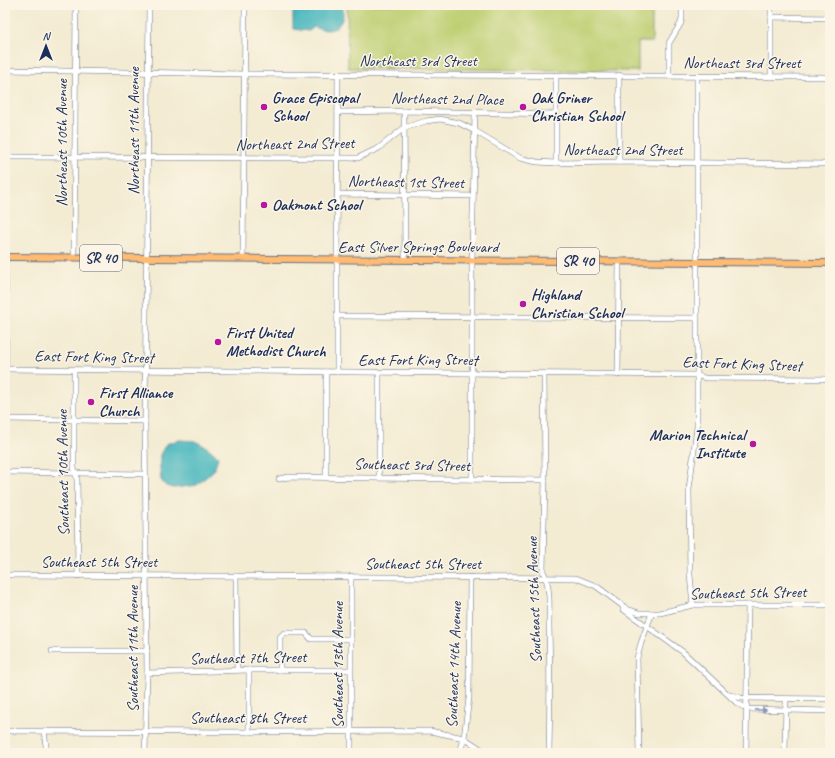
<svg xmlns="http://www.w3.org/2000/svg" width="835" height="758" font-family="Caveat,sans-serif">
<style>
.green{fill:#becf72;stroke:#6c7f68}
.water{fill:#48b7be;stroke:#32738e}
.lines{fill:none;stroke-linecap:round;stroke-linejoin:round}
.minor-casing{stroke:#677187;stroke-width:6}
.major-casing{stroke:#677187;stroke-width:8}
.minor{stroke:#fff;stroke-width:5}
.major{stroke:#ffbb71;stroke-width:6}
.oneway{fill:#8d97ae}
.poi-dot{fill:#b5179e;stroke:#fcf5e5;stroke-width:1.5}
.labels{text-anchor:middle;dominant-baseline:central;stroke-width:3;stroke-linejoin:round;paint-order:stroke}
.shield{fill:#fcf5e5;stroke:#5e6a86;stroke-width:1}
.shield-label{font-size:15px;font-weight:bold;fill:#1b2f5e}
.street-label{font-size:16px;fill:#1b2f5e;stroke:#fcf5e5}
.poi-label{font-size:16px;font-weight:bold;fill:#1b2f5e;stroke:#fcf5e5;text-anchor:start}
</style>
<rect width="100%" height="100%" fill="#fcf5e5"/>
<filter id="ink" filterUnits="userSpaceOnUse"><feTurbulence type="fractalNoise" baseFrequency=".025" numOctaves="2"/><feDisplacementMap in="SourceGraphic" scale="8" xChannelSelector="R" yChannelSelector="G"/><feConvolveMatrix kernelMatrix="1 2 1 2 8 2 1 2 1" color-interpolation-filters="sRGB"/></filter>
<filter id="wash" filterUnits="userSpaceOnUse"><feTurbulence type="fractalNoise" baseFrequency=".012" numOctaves="4" result="noise"/><feDisplacementMap in="SourceGraphic" scale="16" xChannelSelector="R" yChannelSelector="G"/><feGaussianBlur stdDeviation="0.9" result="paint"/><feColorMatrix in="noise" values="0 0 0 0 0 0 0 0 0 0 0 0 0 0 0 0 0 1.4 0 .05"/><feComposite in="paint" operator="in"/></filter>
<g filter="url(#wash)">
<rect width="100%" height="100%" fill="#f3ebd2"/>
<path class="green" d="M347,5H652V42H638V71L348,68Z"/>
<g class="water">
<path d="M293,5H340C341,8 343,11 343,14C343,18 342,20 340,23C334,33 323,30 314,27L309,31L293,29Z"/>
<path d="M178,440L195,441L208,448L218,457L214,470L197,485L174,488L166,486L161,480L160,468V455L166,444Z"/>
</g>
</g>
<g filter="url(#ink)">
<g class="lines">
<defs>
<g id="minor">
<path d="M771,5V77"/>
<path d="M771,17L830,18"/>
<path d="M5,70L245,74L830,77"/>
<path d="M619,75V162"/>
<path d="M669,76V43L681,23L682,18V5"/>
<path d="M404,111L405,260"/>
<path d="M338,112L404,111L556,114"/>
<path d="M5,157L358,158L379,148L404,128L426,121L440,119L459,123L475,131L520,158L537,162L556,163L619,162L830,164"/>
<path d="M556,163V75"/>
<path d="M338,194L473,196"/>
<path d="M5,257L6,369"/>
<path d="M74,257L76,5"/>
<path d="M243,259L245,5"/>
<path d="M337,316L696,318"/>
<path d="M5,369L696,375L705,378L830,379"/>
<path d="M74,370V468L77,478L78,576"/>
<path d="M337,372V259L338,74"/>
<path d="M544,374L545,480L543,571C551,587 549,607 549,625C550,667 550,710 549,753"/>
<path d="M618,375L619,261"/>
<path d="M5,419L145,421"/>
<path d="M5,472L145,474"/>
<path d="M326,477V372"/>
<path d="M379,477V372"/>
<path d="M279,479L288,477L545,480"/>
<path d="M472,479V260L475,112"/>
<path d="M5,575L576,578L596,586L627,609L639,613H660L693,605H830"/>
<path d="M236,576L237,670"/>
<path d="M351,576V753"/>
<path d="M693,605L690,575L689,489L697,427V76"/>
<path d="M623,609L683,652L737,703L747,709L830,711"/>
<path d="M52,651H147"/>
<path d="M249,670V732"/>
<path d="M280,670V637L284,633H306L311,639H351"/>
<path d="M147,673L249,670H350"/>
<path d="M731,695L741,698L830,699"/>
<path d="M5,731L249,732L430,731L464,738L487,753"/>
<path d="M44,731L47,753"/>
<path d="M145,753L147,673L145,421L149,5"/>
<path d="M460,753L464,738L469,698L470,577"/>
<path d="M639,753L637,658L641,643L652,613"/>
<path d="M746,753L748,605"/>
<path d="M785,753L786,699"/>
</g>
<path id="major" d="M5,257L830,263"/>
</defs>
<use href="#minor" class="minor-casing"/>
<use href="#major" class="major-casing"/>
<use href="#minor" class="minor"/>
<use href="#major" class="major"/>
</g>
<defs><path id="oneway-solid" d="M-6-.8H1V-3.2L6.5 0L1 3.2V.8H-6Z"/></defs>
<use class="oneway" href="#oneway-solid" transform="translate(761 710) rotate(1)"/>
</g>
<g class="poi-dot">
<circle cx="264" cy="107" r="4"/>
<circle cx="523" cy="107" r="4"/>
<circle cx="264" cy="205" r="4"/>
<circle cx="523" cy="304" r="4"/>
<circle cx="218" cy="342" r="4"/>
<circle cx="91" cy="402" r="4"/>
<circle cx="753" cy="444" r="4"/>
</g>
<g class="labels">
<g class="shield">
<rect x="80" y="245" width="42" height="26" rx="3"/>
<rect x="557" y="248" width="42" height="26" rx="3"/>
</g>
<g class="shield-label">
<text x="101" y="258">SR 40</text>
<text x="578" y="261">SR 40</text>
</g>
<g class="street-label">
<text x="418" y="61">Northeast 3rd Street</text>
<text x="742" y="63">Northeast 3rd Street</text>
<text transform="translate(447 99) rotate(1)">Northeast 2nd Place</text>
<text transform="translate(134 131) rotate(-90)">Northeast 11th Avenue</text>
<text transform="translate(62 143) rotate(-90)">Northeast 10th Avenue</text>
<text transform="translate(295 144) rotate(-1)">Northeast 2nd Street</text>
<text x="623" y="150">Northeast 2nd Street</text>
<text transform="translate(406 182) rotate(1)">Northeast 1st Street</text>
<text x="418" y="247">East Silver Springs Boulevard</text>
<text transform="translate(94 357) rotate(1)">East Fort King Street</text>
<text x="418" y="360">East Fort King Street</text>
<text transform="translate(742 364) rotate(2)">East Fort King Street</text>
<text transform="translate(412 465) rotate(1)">Southeast 3rd Street</text>
<text transform="translate(63 473) rotate(-91)">Southeast 10th Avenue</text>
<text x="99" y="562">Southeast 5th Street</text>
<text x="423" y="564">Southeast 5th Street</text>
<text transform="translate(748 593) rotate(-1)">Southeast 5th Street</text>
<text transform="translate(534 600) rotate(-92)">Southeast 15th Avenue</text>
<text transform="translate(133 649) rotate(-90)">Southeast 11th Avenue</text>
<text transform="translate(248 658) rotate(-1)">Southeast 7th Street</text>
<text transform="translate(338 665) rotate(-90)">Southeast 13th Avenue</text>
<text transform="translate(454 665) rotate(-88)">Southeast 14th Avenue</text>
<text x="248" y="718">Southeast 8th Street</text>
</g>
<g class="poi-label">
<text x="272" y="98">Grace Episcopal<tspan x="272" dy="18">School</tspan></text>
<text x="531" y="98">Oak Griner<tspan x="531" dy="18">Christian School</tspan></text>
<text x="272" y="205">Oakmont School</text>
<text x="531" y="295">Highland<tspan x="531" dy="18">Christian School</tspan></text>
<text x="226" y="333">First United<tspan x="226" dy="18">Methodist Church</tspan></text>
<text x="99" y="393">First Alliance<tspan x="99" dy="18">Church</tspan></text>
<text x="745" y="435" text-anchor="end">Marion Technical<tspan x="745" dy="18">Institute</tspan></text>
</g>
</g>
<rect width="835" height="758" fill="none" stroke="#fcf5e5" stroke-width="20"/>
<g transform="translate(46 46)" stroke="#fcf5e5" stroke-width="3" paint-order="stroke">
<path d="M0-3L7 15L0 10L-7 15Z" fill="#1b2f5e"/>
<text y="-6" font-size="11" font-weight="bold" text-anchor="middle" fill="#1b2f5e">N</text>
</g>
</svg>
